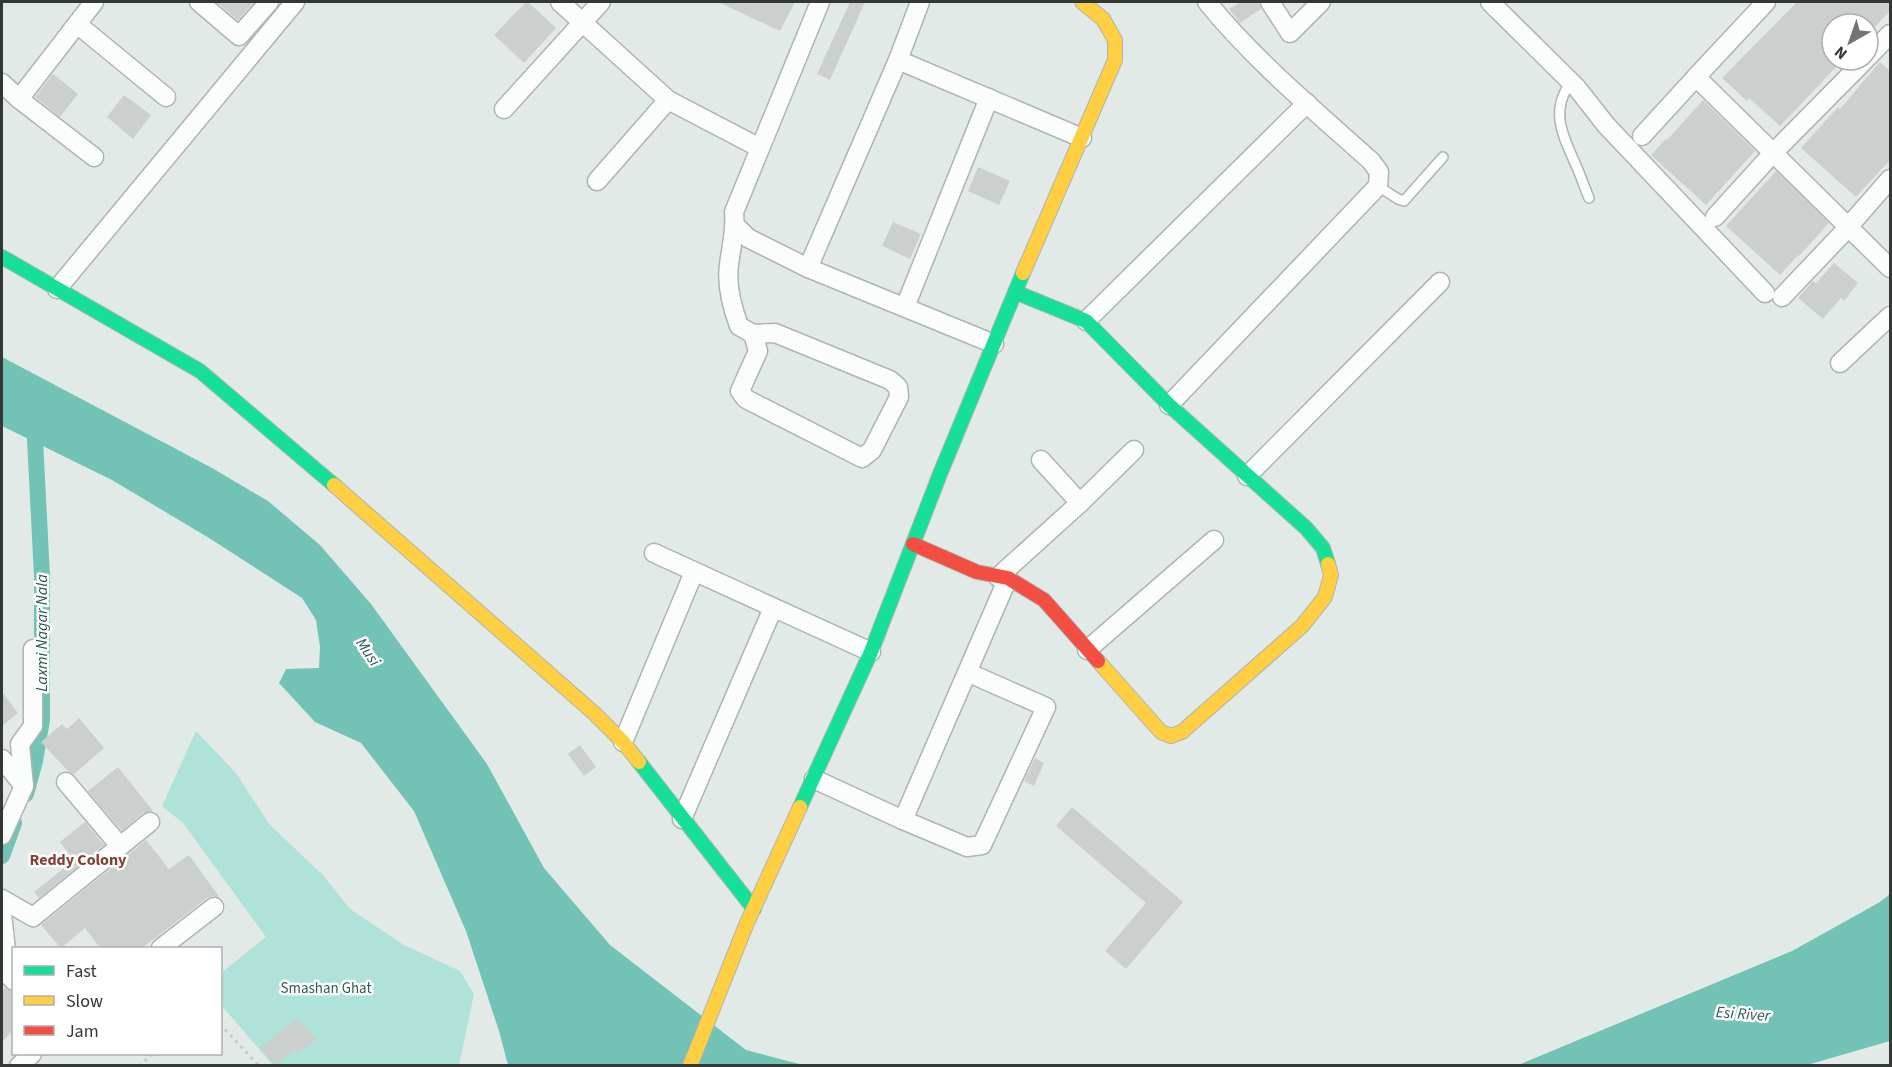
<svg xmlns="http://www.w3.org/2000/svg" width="1892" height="1067" font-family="'Source Sans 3',sans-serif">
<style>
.green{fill:#afe2d8}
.water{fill:#72c3b6}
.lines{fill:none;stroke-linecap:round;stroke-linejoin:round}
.canal{stroke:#72c3b6;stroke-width:16}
.building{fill:#cbd0cf}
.lane-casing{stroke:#aeb4b3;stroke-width:12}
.street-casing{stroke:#aeb4b3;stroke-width:21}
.fast-casing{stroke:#aeb4b3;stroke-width:16}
.slow-casing{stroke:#aeb4b3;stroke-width:16}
.jam-casing{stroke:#aeb4b3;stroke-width:16}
.path{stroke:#c8cac9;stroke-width:3;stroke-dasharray:3 4.5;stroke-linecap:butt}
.lane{stroke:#fbfcfc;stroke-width:9}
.street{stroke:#fbfcfc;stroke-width:18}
.fast{stroke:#16e098;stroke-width:14}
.slow{stroke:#ffcf43;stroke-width:14}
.jam{stroke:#f24e42;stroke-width:14}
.labels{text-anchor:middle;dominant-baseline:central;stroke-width:5;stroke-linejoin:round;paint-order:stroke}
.park-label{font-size:15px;fill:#2d5c54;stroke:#fff}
.water-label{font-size:16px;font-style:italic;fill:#28574f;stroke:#fff}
.neighbourhood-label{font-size:16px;font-weight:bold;fill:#853e32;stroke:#fff}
</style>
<rect width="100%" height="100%" fill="#e2eae8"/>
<path class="green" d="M196,731L236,773L269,824L323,875L350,909L404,945L460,971L474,994L459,1065H273L221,1005V973L266,937L183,823L162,806Z"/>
<g class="water">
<path d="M2,357L212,468L268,501L320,545L371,604L487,764L544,868L610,945L746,1050L803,1065H508L499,1031L466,931L414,811L361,743L315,722L279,683L286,669L319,668L320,647L316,620L302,598L209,538L112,480L2,426Z"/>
<path d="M1890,894V1041L1807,1065H1518L1792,951L1880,902Z"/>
</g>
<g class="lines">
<g class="canal">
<path d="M26,794L35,761L42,720V576L34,420"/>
<path d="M2,856L14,823"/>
</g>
</g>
<g class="building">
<path d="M216,2H254L238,20Z"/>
<path d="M526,2H528L556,28L524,63L494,35Z"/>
<path d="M718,2H795L780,31Z"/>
<path d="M850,2H865L830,80L817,74Z"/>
<path d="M1241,2H1259L1261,9L1240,23L1229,9Z"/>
<path d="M1797,2H1890V11L1868,34V24H1832V60H1836L1839,64L1780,126L1749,98L1747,101L1722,78Z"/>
<path d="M1880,62L1890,71V160L1856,197L1801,148L1838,107L1840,109Z"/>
<path d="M53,74L78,94L60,117L35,97Z"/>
<path d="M124,95L151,115L133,139L107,117Z"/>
<path d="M1703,100L1755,151L1706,205L1651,155L1666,139L1667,140Z"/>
<path d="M978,167L1010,181L999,205L968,191Z"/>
<path d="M1776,171L1829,223L1799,256L1798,255L1780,275L1726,226Z"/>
<path d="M893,222L921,234L910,259L882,246Z"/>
<path d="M1834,263L1858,283L1844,301L1841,298L1823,319L1798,298L1813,281L1816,283Z"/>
<path d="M2,692L18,713L2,726Z"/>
<path d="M79,718L104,748L74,774L68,771L41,742L62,724L67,729Z"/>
<path d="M580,745L596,767L584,776L568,754Z"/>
<path d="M1035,758L1044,763L1034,786L1024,781Z"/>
<path d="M118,767L153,811L143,813L122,831L88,791Z"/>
<path d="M1072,807L1183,902L1126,969L1105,951L1146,903L1056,826Z"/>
<path d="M85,822L104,845L39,898L34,892L74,860L60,842Z"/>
<path d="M146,840L169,869L189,855L220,898L213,896L207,898L142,948H100L85,928L61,948L41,925Z"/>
<path d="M5,988L14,992V1029L2,1042V990Z"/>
<path d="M297,1018L316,1039L298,1054L295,1050L275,1065L260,1048Z"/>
</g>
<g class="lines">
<defs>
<g id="lane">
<path d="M1571,82C1550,110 1562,134 1575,163C1580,174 1584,186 1589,198"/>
<path d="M1378,186L1398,199L1404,201L1443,157"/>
</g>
<g id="street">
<path d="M199,2L239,36L269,2"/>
<path d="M560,2L668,100L760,148"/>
<path d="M1270,2L1290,33L1321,2"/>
<path d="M1490,2L1577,88L1606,125L1765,293"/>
<path d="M1766,2L1696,77L1890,268"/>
<path d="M77,24L166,97"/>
<path d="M1868,57L1890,34"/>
<path d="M898,60L1082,138"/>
<path d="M2,83L19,99L94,2"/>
<path d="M19,99L94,157"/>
<path d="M504,109L601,2"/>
<path d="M1642,136L1696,77"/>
<path d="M597,181L668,100"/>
<path d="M1715,217L1773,153L1865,60"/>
<path d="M735,225L748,238L808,268L994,344"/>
<path d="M808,268L898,60L920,2"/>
<path d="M57,289L295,2"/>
<path d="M1782,297L1842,234L1890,179"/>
<path d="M905,307L989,98"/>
<path d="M1086,321L1307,103"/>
<path d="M753,334L775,333L890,380L898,387L899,397L872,450L862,458L746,399L740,391L758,351L753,334L739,326C732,307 726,285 729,265C731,247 736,230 734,212L820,2"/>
<path d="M1840,363L1890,316"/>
<path d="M1169,405L1378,186L1379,172L1371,161C1315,111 1254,60 1207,2"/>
<path d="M1041,460L1080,503"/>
<path d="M1247,476L1440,282"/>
<path d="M654,553L871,652"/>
<path d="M998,577L1080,503L1134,450"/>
<path d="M1087,650L1214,540"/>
<path d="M623,742L694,572"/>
<path d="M2,759L24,786L2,835"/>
<path d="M814,779L903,820L967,847L982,845L1046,707L969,673"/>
<path d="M66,782L120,846"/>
<path d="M24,786L20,744L33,726V649"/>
<path d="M682,819L773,608"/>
<path d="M903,820L1008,578"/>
<path d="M2,899L33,917L150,822"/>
<path d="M2,914L9,976L14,981"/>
<path d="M161,948L214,907"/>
<path d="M19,1066L32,1054"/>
</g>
<g id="fast">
<path d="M2,257L200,371L334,485"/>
<path d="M1015,292L1086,321L1169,405L1306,528L1323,548L1328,564"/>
<path d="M639,762L754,909"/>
<path d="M800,807L871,652L940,474L1023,273"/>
</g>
<g id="slow">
<path d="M1023,273L1115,60V40L1103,19L1082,2"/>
<path d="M334,485L595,714L623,742L639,762"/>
<path d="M1098,661L1161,732L1171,736L1182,732L1302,626L1325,597L1331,575L1328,564"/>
<path d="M690,1066L746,925L800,807"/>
</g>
<path id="jam" d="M913,544L977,572L1008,578L1044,600L1098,661"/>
</defs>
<use href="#lane" class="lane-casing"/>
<use href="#street" class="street-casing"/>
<use href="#fast" class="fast-casing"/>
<use href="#slow" class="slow-casing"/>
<use href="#jam" class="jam-casing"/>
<g class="path">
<path d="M220,1024L259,1066"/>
<path d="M139,1066L153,1054"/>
</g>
<use href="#lane" class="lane"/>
<use href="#street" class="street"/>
<use href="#fast" class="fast"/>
<use href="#slow" class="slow"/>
<use href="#jam" class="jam"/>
</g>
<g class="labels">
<g class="park-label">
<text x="326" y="988">Smashan Ghat</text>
</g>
<g class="water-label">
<text transform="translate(42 633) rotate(-90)">Laxmi Nagar Nala</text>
<text transform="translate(368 652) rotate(56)">Musi</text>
<text transform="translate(1743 1014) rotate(4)">Esi River</text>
</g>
<g class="neighbourhood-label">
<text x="78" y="860">Reddy Colony</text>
</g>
</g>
<rect width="1892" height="1067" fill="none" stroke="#333837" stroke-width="6"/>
<rect x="12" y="947" width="210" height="108" fill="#ffffff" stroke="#adafaf" stroke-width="1.5"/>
<rect x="24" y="966" width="30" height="9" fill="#16e098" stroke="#adafaf" stroke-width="1.5"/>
<text x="66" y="977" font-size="18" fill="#333837">Fast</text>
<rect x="24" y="996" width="30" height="9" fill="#ffcf43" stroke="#adafaf" stroke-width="1.5"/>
<text x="66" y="1007" font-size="18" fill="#333837">Slow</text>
<rect x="24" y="1026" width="30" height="9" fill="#f24e42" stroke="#adafaf" stroke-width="1.5"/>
<text x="66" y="1037" font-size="18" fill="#333837">Jam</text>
<g transform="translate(1850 42) rotate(220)"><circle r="28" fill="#ffffff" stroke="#adafaf" stroke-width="1.5"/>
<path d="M0-4.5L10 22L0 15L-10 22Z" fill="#707675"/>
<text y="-9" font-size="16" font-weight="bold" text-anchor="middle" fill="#333837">N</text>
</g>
</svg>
